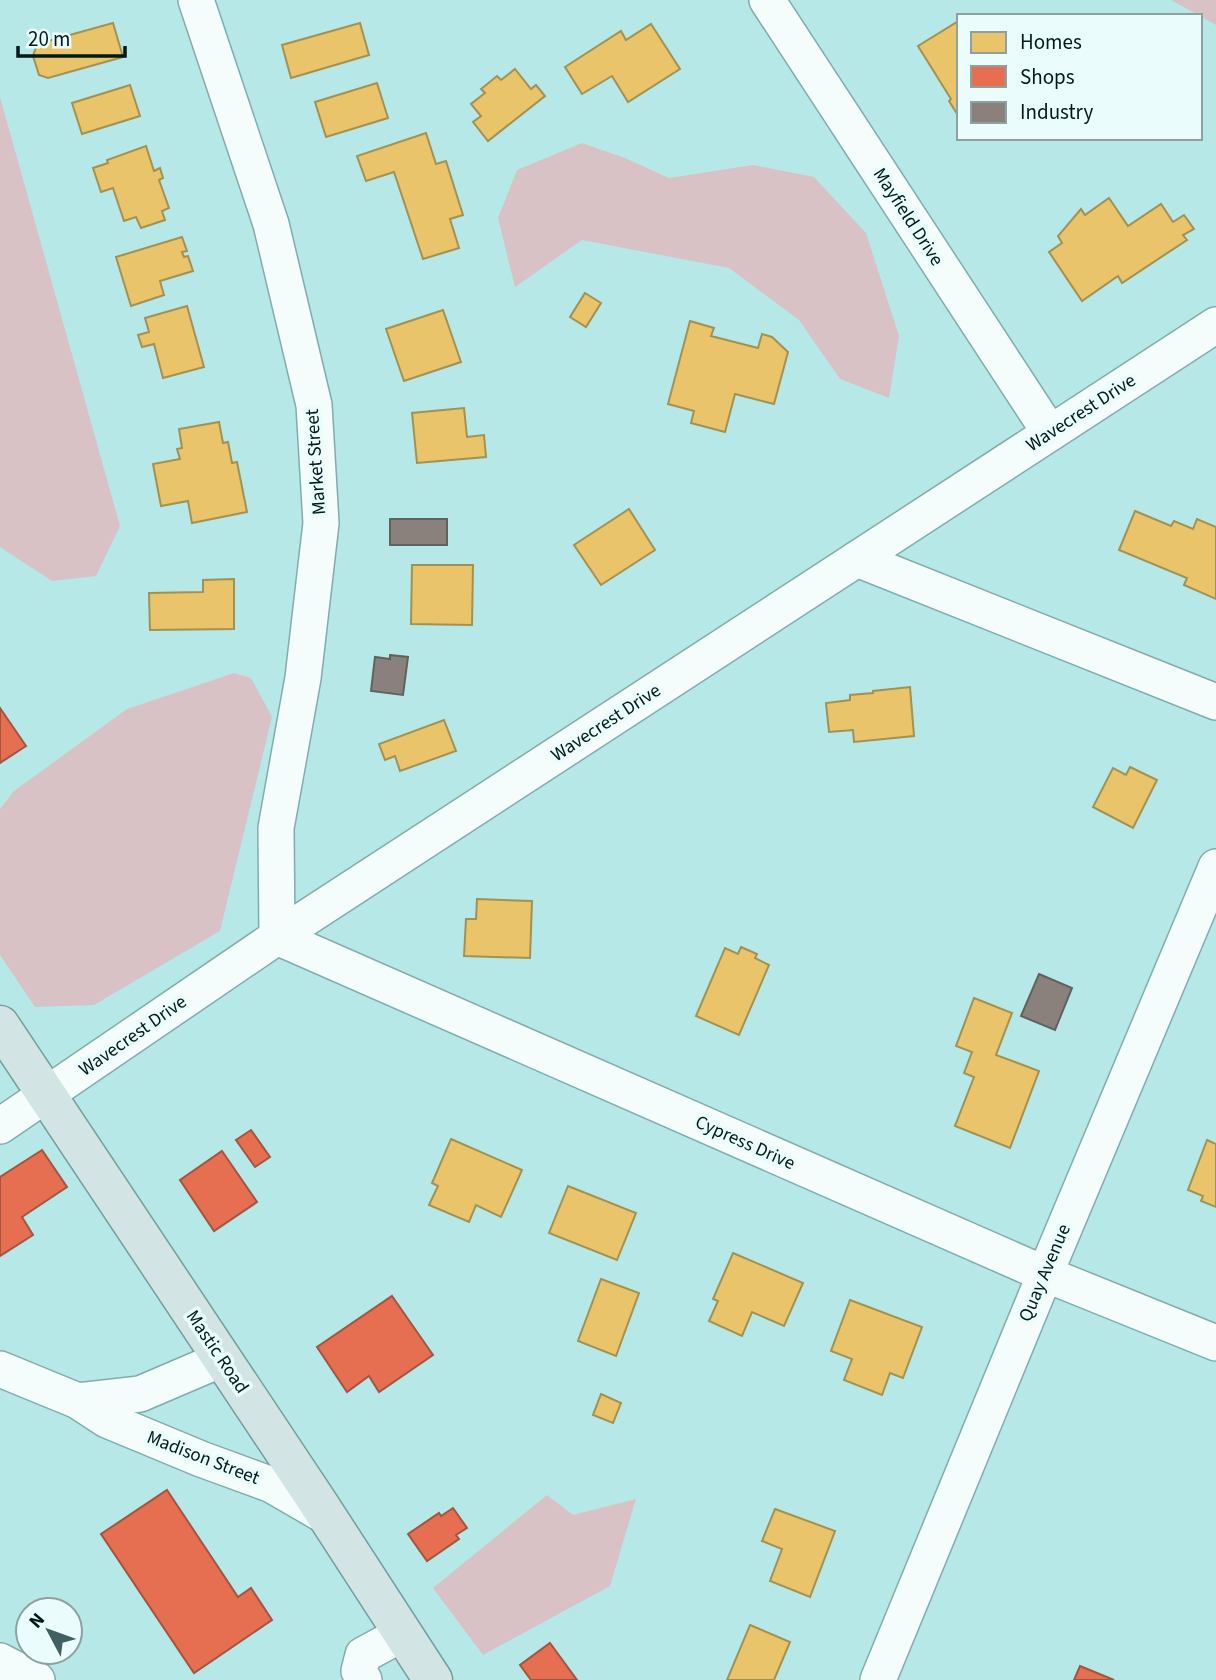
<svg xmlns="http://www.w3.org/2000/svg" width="1216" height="1680" font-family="'Source Sans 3',sans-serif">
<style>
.green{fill:#d8c2c5}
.homes{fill:#e9c46a;stroke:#a39152;stroke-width:2}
.shops{fill:#e76f51;stroke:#a25540;stroke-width:2}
.industry{fill:#8a817c;stroke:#61625e;stroke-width:2}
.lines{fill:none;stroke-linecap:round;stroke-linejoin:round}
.minor-casing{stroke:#82acac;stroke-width:38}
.major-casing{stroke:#739e9e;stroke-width:41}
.minor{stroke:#f4fcfc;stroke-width:35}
.major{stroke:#d2e4e4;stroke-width:38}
.labels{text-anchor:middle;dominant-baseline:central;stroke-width:7;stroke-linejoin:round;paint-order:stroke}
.street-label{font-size:19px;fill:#001919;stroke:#ebfcfc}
</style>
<rect width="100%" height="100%" fill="#b6e8e8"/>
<g class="green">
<path d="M1171,0H1216V25Z"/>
<path d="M0,97L120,526L96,576L52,581L0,547Z"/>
<path d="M582,143L625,158L669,178L753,165L814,177L866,233L899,336L889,398L840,379L799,320L729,268L582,240L515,287L498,218L517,170Z"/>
<path d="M234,673L251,678L272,717L220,931L94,1005L35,1007L0,955V809L14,791L127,709Z"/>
<path d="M547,1495L573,1515L636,1499L610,1586L483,1655L433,1588Z"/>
</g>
<g class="homes">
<path d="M957,22L959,26V117L949,101L951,99L918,46Z"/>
<path d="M113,23L123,57L48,78L39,75L33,56L37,44Z"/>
<path d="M360,23L369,55L291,78L282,45Z"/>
<path d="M651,24L680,69L628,102L612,76L582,94L565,67L621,31L626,40Z"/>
<path d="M515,69L531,89L536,85L545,96L488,141L473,122L481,116L471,104L485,93L481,89L497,76L501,80Z"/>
<path d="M377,83L388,118L326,137L315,102Z"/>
<path d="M130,85L140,116L82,134L72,103Z"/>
<path d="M426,133L436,164L446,161L463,215L450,219L459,248L423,259L394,172L366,181L357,156Z"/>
<path d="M146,146L154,171L160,168L163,178L159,180L169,208L162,211L165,220L141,228L136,217L124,221L113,188L101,192L93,168L108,163L107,160Z"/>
<path d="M1109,198L1128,226L1161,204L1173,222L1184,215L1194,229L1183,235L1187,240L1122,283L1118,276L1082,301L1049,252L1062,243L1058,236L1081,209L1085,215Z"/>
<path d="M182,237L187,251L182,252L184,257L188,256L193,271L160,281L164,295L131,306L116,257Z"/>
<path d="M585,293L601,303L586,327L570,317Z"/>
<path d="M187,306L204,367L163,378L154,344L142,347L138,335L149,332L145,318Z"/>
<path d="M443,310L461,362L404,381L386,329Z"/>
<path d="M690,321L714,328L711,336L758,348L762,334L772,337L788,352L774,404L735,394L725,432L691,423L694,411L668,404Z"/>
<path d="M464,408L467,437L484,435L486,457L417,463L412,413Z"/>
<path d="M219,422L223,443L228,442L232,463L237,462L247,512L192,523L188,501L161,506L153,464L180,459L177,449L182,448L179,429Z"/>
<path d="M629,509L655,550L601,585L574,545Z"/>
<path d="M1135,511L1171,526L1174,521L1193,529L1197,519L1216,527V599L1184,585L1187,578L1119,550Z"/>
<path d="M412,565H473L472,625L411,624Z"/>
<path d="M234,579V629L150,630L149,593L203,592V580Z"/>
<path d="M910,687L914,736L854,742L853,730L829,732L826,703L850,700V695L873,693V691Z"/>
<path d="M444,720L456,751L400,771L395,756L385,760L379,744Z"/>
<path d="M1130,767L1157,780L1133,828L1093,807L1113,768L1126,775Z"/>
<path d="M477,899L532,901L530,958L464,956L466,919H476Z"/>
<path d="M741,947L757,954L755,958L769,965L739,1035L696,1016L725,948L738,954Z"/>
<path d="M974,998L1012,1013L996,1055L1039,1071L1010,1148L955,1126L974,1077L964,1073L972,1052L956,1046Z"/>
<path d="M451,1139L522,1170L501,1217L476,1205L469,1222L429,1205L438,1186L432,1183Z"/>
<path d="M1207,1140L1216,1144V1207L1201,1201L1203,1196L1188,1190Z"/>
<path d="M568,1186L636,1213L617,1260L549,1233Z"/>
<path d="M733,1253L803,1283L784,1326L752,1312L742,1336L709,1321L718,1301L713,1299Z"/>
<path d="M601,1279L639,1293L616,1356L578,1341Z"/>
<path d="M850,1300L922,1327L903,1378L890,1373L882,1395L844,1380L852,1359L831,1351Z"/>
<path d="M601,1394L621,1403L613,1423L593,1415Z"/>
<path d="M775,1509L835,1531L810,1597L770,1581L782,1549L762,1541Z"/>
<path d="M750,1625L790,1642L774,1680H727Z"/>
</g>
<g class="shops">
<path d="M0,708L26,746L0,763Z"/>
<path d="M251,1130L270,1157L255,1167L236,1140Z"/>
<path d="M42,1150L67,1187L22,1217L33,1235L0,1256V1177Z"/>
<path d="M222,1151L257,1202L214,1231L180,1180Z"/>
<path d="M392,1296L433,1355L379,1392L369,1376L347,1392L317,1347Z"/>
<path d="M167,1490L238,1597L251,1588L272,1620L194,1673L101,1534Z"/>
<path d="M453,1508L467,1528L456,1535L459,1539L427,1561L408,1534L439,1513L441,1516Z"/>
<path d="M550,1643L577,1680H531L520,1665Z"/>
<path d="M1080,1666L1114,1680H1074Z"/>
</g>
<g class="industry">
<rect x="390" y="519" width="57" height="26"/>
<path d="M390,655L408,657L403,695L371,691L375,657L390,659Z"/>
<path d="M1039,974L1072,988L1055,1030L1021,1016Z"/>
</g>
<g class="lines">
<defs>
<g id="minor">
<path d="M196,0L271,224L314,405L321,523L303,678L276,828L277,937L1045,1274L1216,1343"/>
<path d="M767,0L1050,433"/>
<path d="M857,559L1216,702"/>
<path d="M0,1126L277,937L1216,325"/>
<path d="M0,1369L78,1401L107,1420L201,1459L272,1485L327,1517"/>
<path d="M78,1401L140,1394L222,1359"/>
<path d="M0,1661L37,1680"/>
<path d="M364,1680L359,1671L363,1655L402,1634"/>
<path d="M878,1680L1045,1274L1216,867"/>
</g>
<path id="major" d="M0,1025L317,1501L433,1680"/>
</defs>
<use href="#minor" class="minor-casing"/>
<use href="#major" class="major-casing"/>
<use href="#minor" class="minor"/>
<use href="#major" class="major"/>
</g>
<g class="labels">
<g class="street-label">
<text transform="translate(908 217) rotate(57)">Mayfield Drive</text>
<text transform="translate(1081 413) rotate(-33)">Wavecrest Drive</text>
<text transform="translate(316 462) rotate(-94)">Market Street</text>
<text transform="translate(606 723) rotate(-33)">Wavecrest Drive</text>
<text transform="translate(133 1036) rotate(-35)">Wavecrest Drive</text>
<text transform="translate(745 1143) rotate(24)">Cypress Drive</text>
<text transform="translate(1045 1273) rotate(-67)">Quay Avenue</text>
<text transform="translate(217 1352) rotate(56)">Mastic Road</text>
<text transform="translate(203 1458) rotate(21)">Madison Street</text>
</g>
</g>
<rect x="957" y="14" width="245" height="126" fill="#ebfcfc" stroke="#8da1a1" stroke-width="2"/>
<rect x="971" y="32" width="35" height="21" fill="#e9c46a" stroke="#8da1a1" stroke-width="2"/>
<text x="1020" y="49" font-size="21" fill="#001919">Homes</text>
<rect x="971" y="66" width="35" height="21" fill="#e76f51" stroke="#8da1a1" stroke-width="2"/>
<text x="1020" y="84" font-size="21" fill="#001919">Shops</text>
<rect x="971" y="102" width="35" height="21" fill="#8a817c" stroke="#8da1a1" stroke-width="2"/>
<text x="1020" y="119" font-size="21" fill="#001919">Industry</text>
<g transform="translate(49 1631) rotate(311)"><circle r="33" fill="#ebfcfc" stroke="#8da1a1" stroke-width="2"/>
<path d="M0-5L12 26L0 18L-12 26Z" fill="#406161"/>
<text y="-10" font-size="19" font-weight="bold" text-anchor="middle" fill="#001919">N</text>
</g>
<path d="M18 46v10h107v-10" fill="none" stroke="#001919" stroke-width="3.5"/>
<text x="28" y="46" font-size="21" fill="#001919" stroke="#ebfcfc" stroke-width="5" paint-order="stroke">20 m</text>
</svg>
